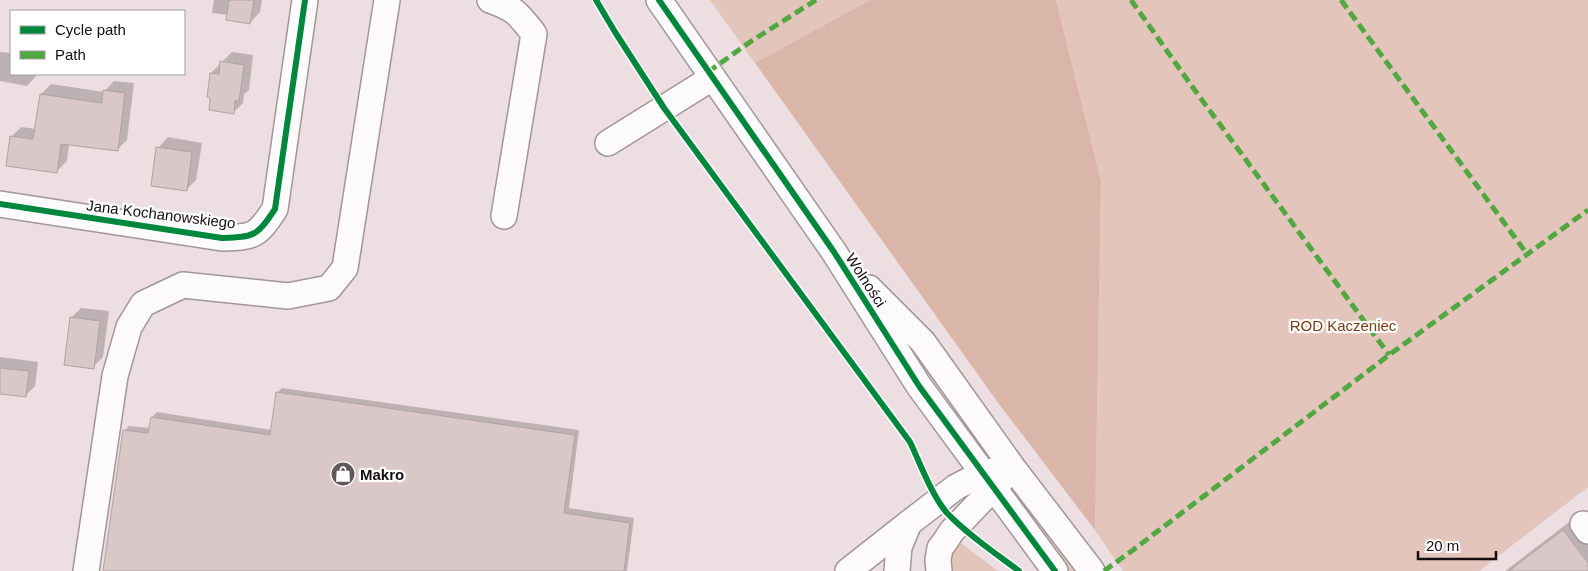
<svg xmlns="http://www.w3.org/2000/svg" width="1588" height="571" font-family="Helvetica,sans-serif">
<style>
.green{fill:#e3c5bc}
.forest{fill:#d9b6a9}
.shadow{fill:#0003}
.building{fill:#dac7c7;stroke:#afa3a4}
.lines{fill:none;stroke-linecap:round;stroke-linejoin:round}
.minor-casing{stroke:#a29699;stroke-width:28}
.minor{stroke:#fcfafb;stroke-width:25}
.quiet{stroke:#51a841;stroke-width:5;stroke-dasharray:10 5;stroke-linecap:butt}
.cycleway-casing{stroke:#fff;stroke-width:9}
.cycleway{stroke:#00873e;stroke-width:6}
.labels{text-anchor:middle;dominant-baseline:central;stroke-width:4.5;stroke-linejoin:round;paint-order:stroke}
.street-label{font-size:15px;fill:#150d0f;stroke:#fff}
.park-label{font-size:15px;fill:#7b3c12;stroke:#fff}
.poi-label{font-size:15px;font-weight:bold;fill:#150d0f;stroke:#fff;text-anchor:start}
</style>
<rect width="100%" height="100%" fill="#eddee2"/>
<g class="green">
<path d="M710,0H870L755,63Z"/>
<path d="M1056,0H1588V487L1479,571H1123L1095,530L1101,181Z"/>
<path d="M1016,494L1020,495L1077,571H1068L1012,495Z"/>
<path d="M957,540L998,571H952C949,558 950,551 957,540Z"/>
</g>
<path class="forest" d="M870,0H1056L1101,181L1095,530L999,404L755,63Z"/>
<g class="shadow">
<path d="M214,0H262L260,12L250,23L228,15L212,13Z"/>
<path d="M0,52L11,53V74H37V75L27,86L0,81Z"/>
<path d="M232,52L253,55L249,90L244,94L243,103L233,113L211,73Z"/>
<path d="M114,81L134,83L127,140L118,149L69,144L67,161L57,171L12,136L21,127L36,129L41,94L51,84L104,92Z"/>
<path d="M168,137L202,143L196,180L186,190L158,148Z"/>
<path d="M81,308L109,311L103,357L93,367L71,318Z"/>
<path d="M0,357L38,362L35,386L25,396L0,393Z"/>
<path d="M282,388L579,430L569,508L634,518L627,571H104L124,431L129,426L150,428L152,417L157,412L272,430L277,393Z"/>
<path d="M1581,513L1588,522V571H1505Z"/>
</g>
<g class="building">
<path d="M229,0H254L250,24L226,20Z"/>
<path d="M220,61L244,65L239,101H235L234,114L209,110L210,98L207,97L210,73L219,74Z"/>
<path d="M103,90L125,93L118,151L61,144L57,173L6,166L10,136L33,139L40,94L102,103Z"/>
<path d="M156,147L192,152L187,191L151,186Z"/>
<path d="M70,317L100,321L94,369L64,365Z"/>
<path d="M0,368L29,371L26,397L0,394Z"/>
<path d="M276,392L575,435L564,513L630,523L624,571H103L123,430L148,433L151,417L270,435Z"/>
<path d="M1563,530L1588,563V571H1509Z"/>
</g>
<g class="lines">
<defs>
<g id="minor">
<path d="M490,0C515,9 518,13 534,34L504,216"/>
<path d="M659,0L834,252L919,386L1055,571"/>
<path d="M608,143L712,78"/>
<path d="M0,204L222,238C255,237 257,236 275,209L305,0"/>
<path d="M869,288L923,342L1013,468L1092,571"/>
<path d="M1583,524L1588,531"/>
<path d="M86,571L115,376L129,327L143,304L183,285L288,296L329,288L345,268L387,0"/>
<path d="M848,571L909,523"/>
<path d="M897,571L899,547L909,523L956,487L983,473L998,470"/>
<path d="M939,571L938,560L940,548L944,543L952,531L1004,477"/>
</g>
</defs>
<use href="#minor" class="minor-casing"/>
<use href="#minor" class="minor"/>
<g class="quiet">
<path d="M1131,0L1191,85L1389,355"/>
<path d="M1341,0L1527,254"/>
<path d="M708,72L750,42L816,0"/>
<path d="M1104,571L1133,550L1389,355L1588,210"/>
</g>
<defs>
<g id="cycleway">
<path d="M596,0L615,32L664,108L910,442C920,463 932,496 947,513C968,535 995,553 1019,571"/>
<path d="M659,0L834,252L919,386L1055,571"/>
<path d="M0,204L222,238C255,237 257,236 275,209L305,0"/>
</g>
</defs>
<use href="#cycleway" class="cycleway-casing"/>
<use href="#cycleway" class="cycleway"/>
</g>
<defs>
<symbol id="shop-disc" viewBox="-11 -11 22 22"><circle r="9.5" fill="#615659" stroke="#fff"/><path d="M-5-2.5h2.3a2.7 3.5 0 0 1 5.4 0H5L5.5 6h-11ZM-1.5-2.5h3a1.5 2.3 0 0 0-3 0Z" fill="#fff"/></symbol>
</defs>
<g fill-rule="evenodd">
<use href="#shop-disc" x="329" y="460" width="28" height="28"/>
</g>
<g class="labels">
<g class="street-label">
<text transform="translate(161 214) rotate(7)">Jana Kochanowskiego</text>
<text transform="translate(866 280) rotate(57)">Wolności</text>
</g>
<g class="park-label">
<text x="1343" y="325">ROD Kaczeniec</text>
</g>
<g class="poi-label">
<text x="360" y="474">Makro</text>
</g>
</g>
<rect x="10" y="10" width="175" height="65" fill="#ffffff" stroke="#a19e9f"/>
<rect x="20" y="26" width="25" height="8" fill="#00873e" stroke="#a19e9f"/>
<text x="55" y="35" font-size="15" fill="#150d0f">Cycle path</text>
<rect x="20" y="51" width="25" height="8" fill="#51a841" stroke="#a19e9f"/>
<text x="55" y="60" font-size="15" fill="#150d0f">Path</text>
<path d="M1418 551v8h78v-8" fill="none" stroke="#150d0f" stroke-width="2.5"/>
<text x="1426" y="551" font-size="15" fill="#150d0f" stroke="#ffffff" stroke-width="4" paint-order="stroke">20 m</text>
</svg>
